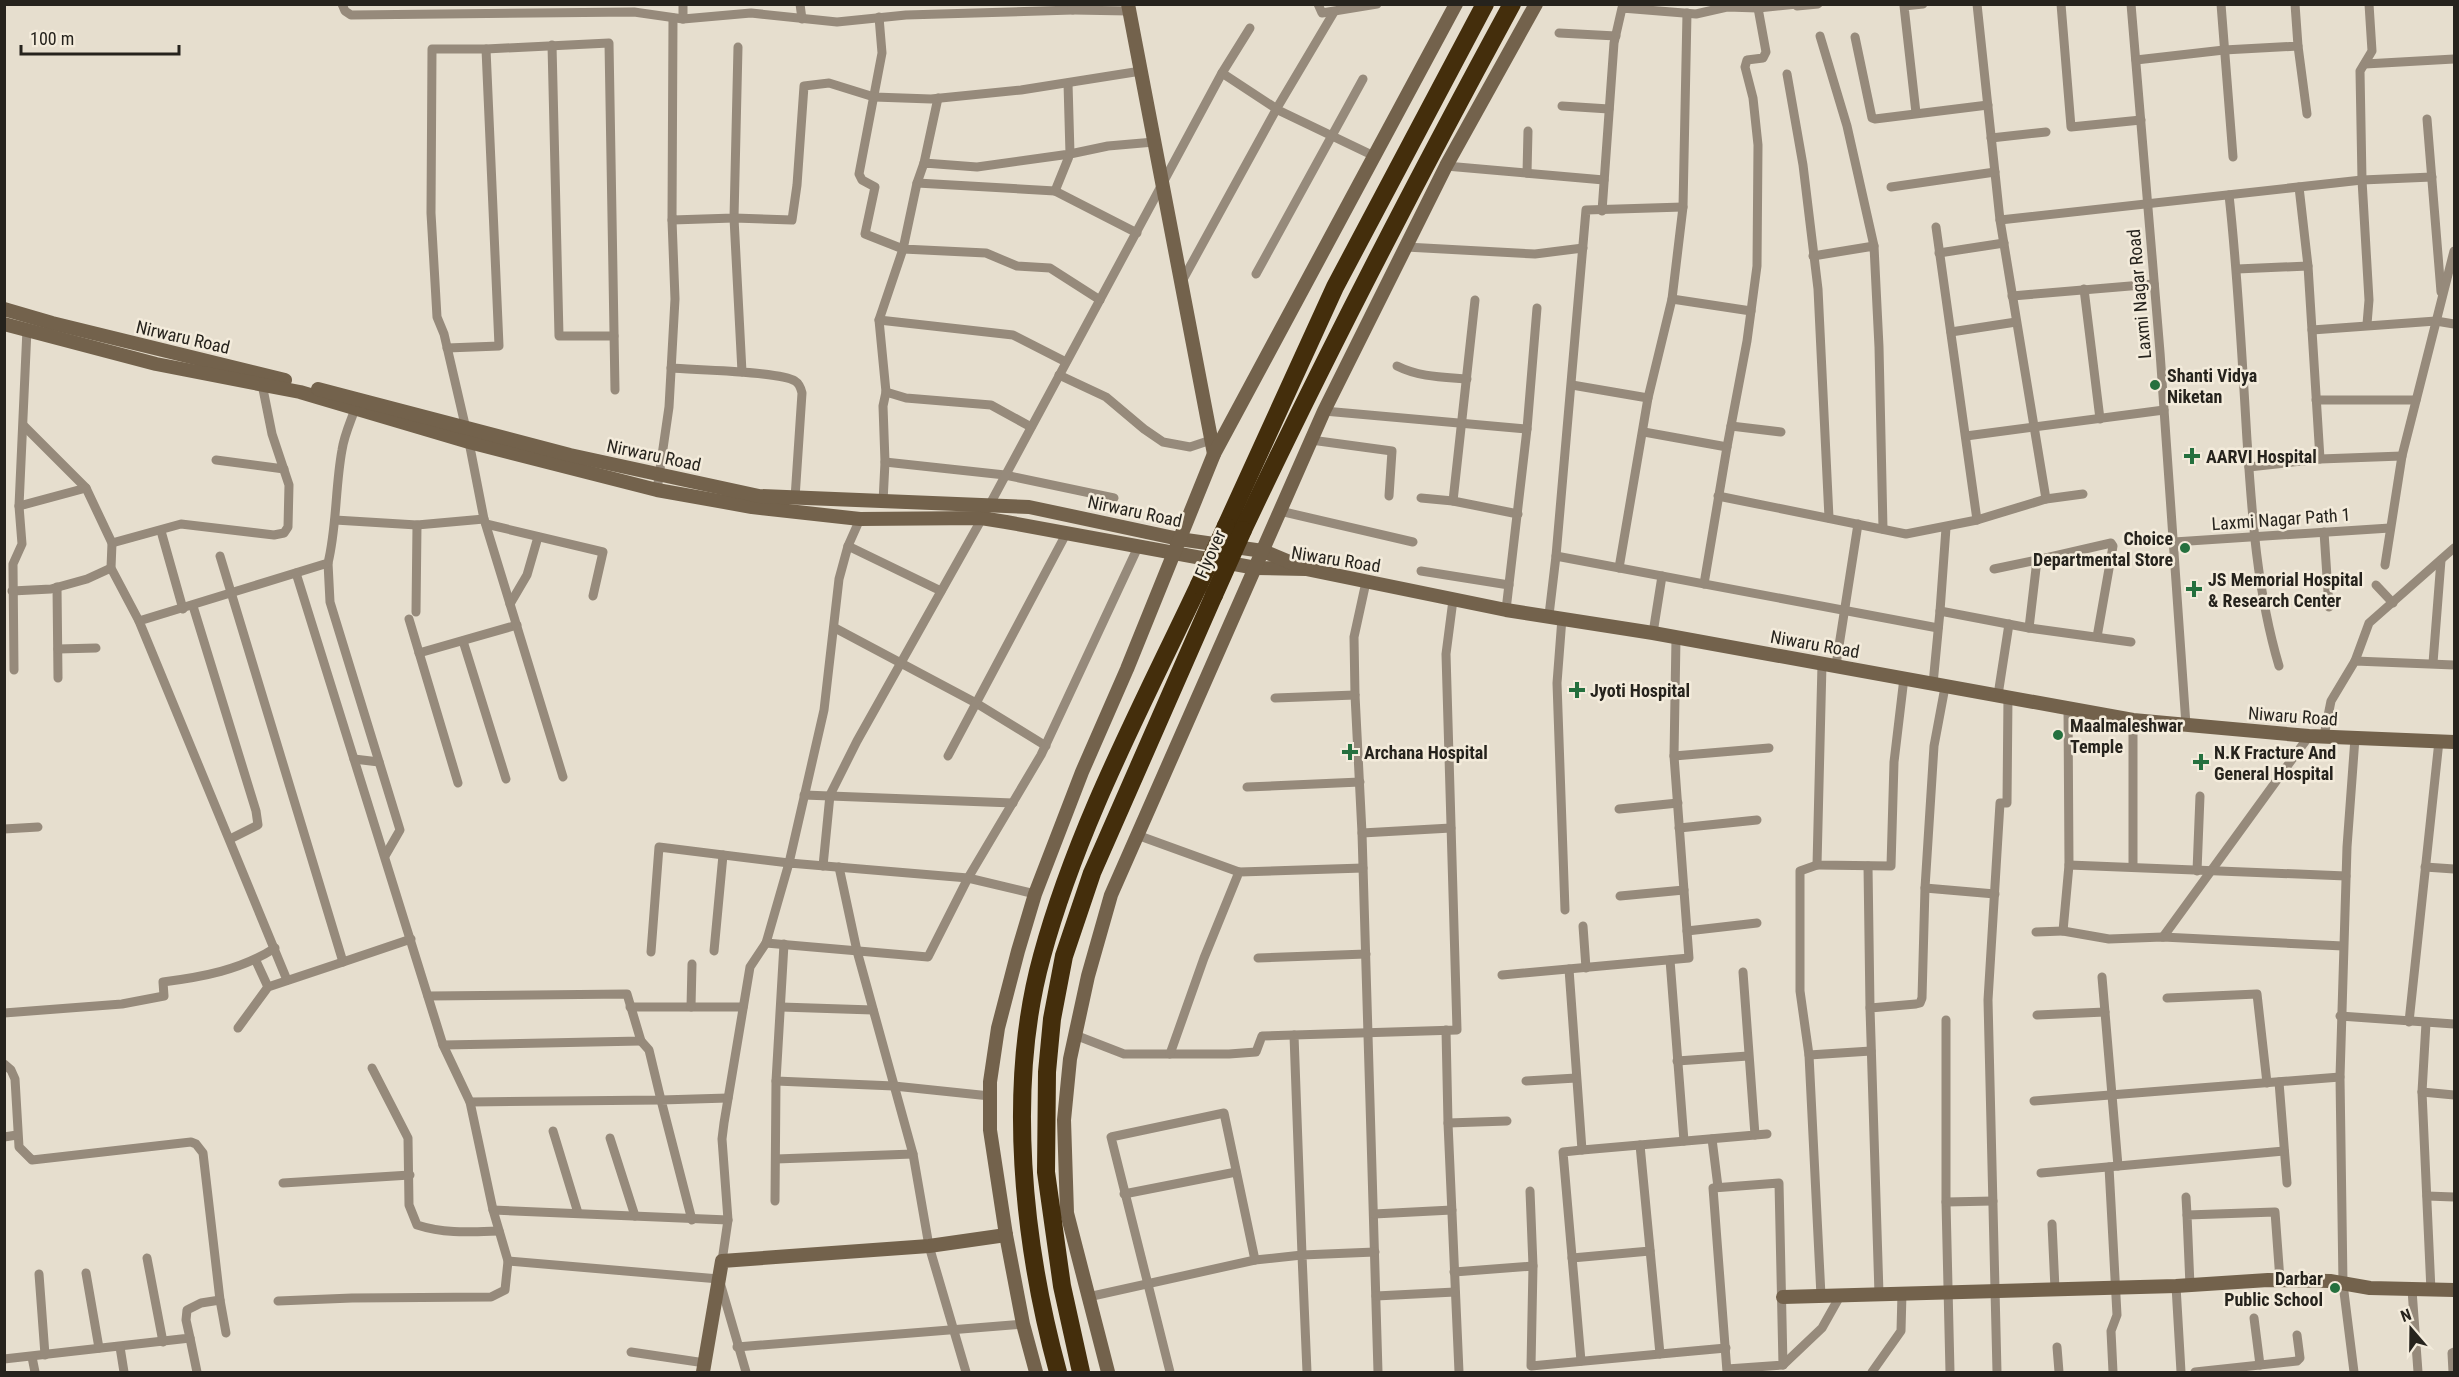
<svg xmlns="http://www.w3.org/2000/svg" width="2459" height="1377" font-family="'Roboto Condensed',sans-serif">
<style>
.lines{fill:none;stroke-linecap:round;stroke-linejoin:round}
.street{stroke:#968a7b;stroke-width:9}
.secondary{stroke:#73624c;stroke-width:14}
.highway{stroke:#442e0c;stroke-width:18}
.highway-bridge{stroke:#442e0c;stroke-width:18}
.poi-dot{fill:#25703e;stroke:#f3ebdb;stroke-width:2}
.labels{text-anchor:middle;dominant-baseline:central;stroke-width:5;stroke-linejoin:round;paint-order:stroke}
.street-label{font-size:18px;fill:#26231d;stroke:#f3ebdb}
.poi-label{font-size:18px;font-weight:bold;fill:#26231d;stroke:#f3ebdb;text-anchor:start}
</style>
<rect width="100%" height="100%" fill="#e6dece"/>
<g class="lines">
<g class="street">
<path d="M342,4L345,11L351,15L634,12L683,19L751,13L837,22L906,15L1073,10"/>
<path d="M800,4L802,19"/>
<path d="M1318,4L1322,13L1377,4"/>
<path d="M1977,4L2000,220L2046,499"/>
<path d="M2061,4L2071,127L2141,120"/>
<path d="M2131,4L2160,352L2186,725"/>
<path d="M2221,4L2233,157"/>
<path d="M1797,6L1818,4"/>
<path d="M1072,7L1073,10L1129,11"/>
<path d="M879,17L882,53L859,174L862,180L875,187L865,234L903,249L879,320L886,392"/>
<path d="M673,18L672,220L734,218L738,47"/>
<path d="M683,19V4"/>
<path d="M1559,33L1616,36"/>
<path d="M1820,36L1847,126L1874,246"/>
<path d="M1855,37L1872,118L1875,119L1988,105"/>
<path d="M552,45L559,336H614"/>
<path d="M2298,46L2307,114"/>
<path d="M2136,60L2224,50L2298,46L2295,4"/>
<path d="M2365,64L2454,59"/>
<path d="M1222,73L1250,28"/>
<path d="M1787,74L1803,165L1818,289L1829,518"/>
<path d="M1068,83L1070,154L977,167L924,163L917,183L903,249L986,253L1017,266L1050,268L1100,300"/>
<path d="M1562,106L1609,109"/>
<path d="M1916,113L1904,6L1923,4"/>
<path d="M2427,119L2441,292"/>
<path d="M1991,138L2046,132"/>
<path d="M924,163L938,98"/>
<path d="M1446,166L1604,180"/>
<path d="M1527,173L1528,131"/>
<path d="M917,183L1055,191L1137,233"/>
<path d="M1891,187L1995,172"/>
<path d="M2299,187L2308,266L2320,459"/>
<path d="M1055,191L1070,154L1108,146L1154,142"/>
<path d="M2229,195C2238,276 2242,358 2247,440C2252,516 2257,592 2279,666"/>
<path d="M1602,211L1614,43L1622,8L1696,14L1727,7L1758,8L1797,4"/>
<path d="M2000,220L2362,180L2432,177"/>
<path d="M1936,227L1977,520"/>
<path d="M1406,247L1535,254L1583,248"/>
<path d="M1939,253L2004,243"/>
<path d="M1813,256L1874,246L1879,347L1883,529"/>
<path d="M2237,269L2308,266"/>
<path d="M1256,274L1363,79"/>
<path d="M1181,283L1277,108L1334,12"/>
<path d="M2084,289L2100,419"/>
<path d="M2012,296L2154,284"/>
<path d="M1672,299L1751,311"/>
<path d="M879,320L1013,335L1066,362"/>
<path d="M2367,324L2369,300L2362,180L2360,71L2372,51L2369,4"/>
<path d="M2312,330L2436,321L2454,324"/>
<path d="M1951,332L2016,322"/>
<path d="M447,348L499,346L486,49"/>
<path d="M1397,366C1419,377 1442,377 1467,379"/>
<path d="M671,368C694,370 780,371 795,381C800,384 801,389 802,393L795,498"/>
<path d="M742,372L734,218L792,220L797,185L804,86L829,83L874,97L931,99L1021,90L1141,71"/>
<path d="M1059,375L1106,397L1144,429L1163,442L1190,447L1211,440"/>
<path d="M1572,385L1648,398"/>
<path d="M2316,400H2416"/>
<path d="M1324,411L1527,429"/>
<path d="M24,426L86,488"/>
<path d="M1731,426L1781,432"/>
<path d="M1644,432L1727,447L1747,341L1757,266L1758,145L1753,98L1745,67L1747,60L1763,58L1766,52L1758,8"/>
<path d="M1966,436L2164,410"/>
<path d="M1311,440L1392,451L1389,496"/>
<path d="M216,460L284,469"/>
<path d="M885,462L1005,475L1114,498"/>
<path d="M2249,467L2320,459L2402,456"/>
<path d="M657,490L669,407L675,299L672,220"/>
<path d="M1718,496L1906,534L1977,520L2046,499L2083,494"/>
<path d="M1421,498L1453,501L1518,514"/>
<path d="M1453,501L1475,300"/>
<path d="M883,502L885,462L883,406L886,392L906,398L991,405L1031,427"/>
<path d="M19,506L86,488L112,543L111,568L139,621"/>
<path d="M1280,511L1413,542"/>
<path d="M335,520L417,525L484,519"/>
<path d="M486,524L603,552L593,596"/>
<path d="M161,531L183,609"/>
<path d="M2324,532L2329,607"/>
<path d="M2174,542L2390,528"/>
<path d="M112,543L181,524L274,535L284,533L288,527L289,485L272,434L262,384"/>
<path d="M848,546L941,591"/>
<path d="M220,556L343,962L411,939"/>
<path d="M1556,556L1586,210L1683,207"/>
<path d="M328,563L330,602L400,830L385,856"/>
<path d="M2385,565L2402,456L2454,251"/>
<path d="M1619,568L1648,398L1672,299L1683,207L1687,13"/>
<path d="M1994,569L2037,560"/>
<path d="M1421,571L1509,585"/>
<path d="M1366,582L1354,637L1355,695L1362,833L1378,1372"/>
<path d="M1704,584L1727,447"/>
<path d="M2376,585L2393,603"/>
<path d="M57,587L58,678"/>
<path d="M12,591L51,589L87,579L111,568"/>
<path d="M510,604L527,575L538,537"/>
<path d="M193,606L256,811L258,825L230,839"/>
<path d="M1506,610L1527,429L1537,308"/>
<path d="M1940,611L1946,528"/>
<path d="M416,612L417,525"/>
<path d="M1549,615L1556,556L1938,628"/>
<path d="M1562,618L1557,683L1565,910"/>
<path d="M409,619L458,783"/>
<path d="M835,628L976,703L1046,746"/>
<path d="M2029,628L2037,560L2111,543L2113,546L2097,637"/>
<path d="M1653,633L1662,576"/>
<path d="M463,641L506,779"/>
<path d="M58,649L96,648"/>
<path d="M419,653L517,625"/>
<path d="M2355,661L2369,623L2454,548"/>
<path d="M2433,663L2441,560"/>
<path d="M1822,664L1817,865L1891,866L1894,762L1904,678"/>
<path d="M1836,665L1858,524"/>
<path d="M14,670L13,564L22,544L19,506L27,329"/>
<path d="M1933,684L1940,611L2029,628L2131,642"/>
<path d="M1998,695L2009,624"/>
<path d="M1275,698L1355,695"/>
<path d="M2068,707L2069,865"/>
<path d="M2133,720V867"/>
<path d="M2324,736L2331,701L2355,661L2454,665"/>
<path d="M948,756L1066,534"/>
<path d="M1674,756L1769,748"/>
<path d="M354,759L379,762"/>
<path d="M563,777L484,519L469,442L444,334L437,317L431,213L432,49H486L609,43L615,390"/>
<path d="M1247,787L1360,782"/>
<path d="M804,795L1013,803"/>
<path d="M1619,809L1678,803"/>
<path d="M1679,828L1757,820"/>
<path d="M4,829L38,827"/>
<path d="M1362,833L1451,828"/>
<path d="M1137,835L1239,872"/>
<path d="M1817,865L1800,871V991L1809,1055L1821,1296"/>
<path d="M823,866L830,795L857,741L989,506L1222,73L1280,111L1374,156"/>
<path d="M1868,866L1870,1008"/>
<path d="M839,867L857,951L913,1154L929,1246L966,1372"/>
<path d="M2425,867L2454,869"/>
<path d="M2197,871L2200,796"/>
<path d="M1925,888L1995,894"/>
<path d="M1620,896L1684,890"/>
<path d="M1583,926L1586,968"/>
<path d="M1687,931L1757,923"/>
<path d="M2036,932L2063,931"/>
<path d="M2163,937L2309,736"/>
<path d="M766,943L928,957L968,878L1041,755L1138,547"/>
<path d="M784,944L776,1081L894,1086L990,1096"/>
<path d="M2343,946L2163,937L2109,939L2063,931L2069,865L2346,876"/>
<path d="M714,951L723,855"/>
<path d="M651,952L659,847L789,863L824,710L839,579L848,546L860,519"/>
<path d="M1258,958L1366,954"/>
<path d="M1670,960L1684,1141"/>
<path d="M256,961L268,987"/>
<path d="M1569,969L1582,1150L1755,1135L1743,972"/>
<path d="M1502,975L1689,958L1674,756L1676,638"/>
<path d="M2102,977L2118,1166"/>
<path d="M287,980L139,621L328,563C337,526 335,488 342,450C344,436 350,423 355,409"/>
<path d="M428,996L627,994L641,1041L443,1045"/>
<path d="M2167,998L2257,994L2267,1083"/>
<path d="M630,1007H743"/>
<path d="M691,1007L692,964"/>
<path d="M781,1007L873,1010"/>
<path d="M4,1013L122,1004L164,996L163,982C202,977 241,970 275,948"/>
<path d="M2037,1015L2105,1012"/>
<path d="M2340,1016L2454,1024"/>
<path d="M1946,1020V1202L1950,1372"/>
<path d="M2409,1022L2439,741"/>
<path d="M2426,1023L2422,1092L2431,1291"/>
<path d="M238,1028L268,987L343,962"/>
<path d="M1446,1030L1448,1123L1459,1372"/>
<path d="M1075,1035L1124,1054H1229L1256,1052L1262,1036L1294,1035"/>
<path d="M1170,1054L1204,958L1239,872L1363,868"/>
<path d="M1809,1055L1871,1051"/>
<path d="M1677,1061L1748,1056"/>
<path d="M4,1064L11,1070L15,1079L19,1147L32,1160L191,1142L196,1144L203,1153L220,1300L201,1303L187,1310L186,1320L190,1338L4,1359"/>
<path d="M372,1068L408,1138L409,1205L417,1225C445,1234 470,1232 499,1231"/>
<path d="M1526,1081L1576,1078"/>
<path d="M2279,1082L2287,1183"/>
<path d="M2422,1092L2454,1095"/>
<path d="M2034,1101L2340,1077"/>
<path d="M470,1102L661,1100L649,1050L641,1041"/>
<path d="M1448,1123L1507,1121"/>
<path d="M553,1131L578,1213"/>
<path d="M1755,1135L1767,1134"/>
<path d="M4,1137L17,1135"/>
<path d="M610,1138L635,1216"/>
<path d="M1712,1139L1718,1187"/>
<path d="M776,1159L913,1154"/>
<path d="M2109,1167L2117,1315L2111,1331L2113,1372"/>
<path d="M2041,1173L2284,1151"/>
<path d="M283,1183L410,1175"/>
<path d="M1530,1191L1533,1266"/>
<path d="M1124,1194L1236,1172"/>
<path d="M2427,1196L2454,1197"/>
<path d="M2186,1197L2187,1215"/>
<path d="M775,1201L776,1081"/>
<path d="M1946,1202L1993,1201"/>
<path d="M493,1210L728,1220"/>
<path d="M1374,1214L1452,1210"/>
<path d="M692,1220L661,1100L728,1098"/>
<path d="M2052,1224L2055,1289"/>
<path d="M147,1258L163,1342"/>
<path d="M1572,1258L1650,1251"/>
<path d="M508,1261L719,1279L746,1372"/>
<path d="M722,1261L728,1220L722,1139L724,1123L750,967L766,943L789,863L968,878L1035,894"/>
<path d="M1454,1272L1533,1266L1531,1366L1660,1354L1640,1145"/>
<path d="M86,1273L99,1348"/>
<path d="M39,1274L45,1355"/>
<path d="M2176,1286L2181,1372"/>
<path d="M2190,1286L2187,1215L2275,1212L2280,1280"/>
<path d="M2412,1290L2418,1372"/>
<path d="M1879,1294L1870,1008L1916,1004L1920,1003L1922,998L1925,888L1934,746L1945,687"/>
<path d="M1376,1296L1455,1292"/>
<path d="M1088,1297L1255,1260L1302,1255L1294,1035L1457,1030L1446,654L1453,600"/>
<path d="M220,1300L226,1333"/>
<path d="M278,1301L352,1298L491,1297L505,1290L508,1261L493,1210L470,1102L443,1045L296,573"/>
<path d="M2254,1318L2260,1365"/>
<path d="M190,1338L197,1372"/>
<path d="M120,1347L124,1372"/>
<path d="M737,1347L1023,1324"/>
<path d="M2057,1347L2059,1372"/>
<path d="M631,1352L705,1363"/>
<path d="M1660,1354L1726,1348"/>
<path d="M32,1357L35,1372"/>
<path d="M1581,1361L1563,1152L1582,1150"/>
<path d="M1783,1365L1822,1328L1840,1296"/>
<path d="M1727,1369L1783,1365L1779,1183L1713,1188L1727,1372"/>
<path d="M1170,1372L1111,1137L1224,1113L1255,1260"/>
<path d="M1307,1372L1302,1255L1375,1252"/>
<path d="M1872,1372L1901,1331L1902,1293"/>
<path d="M1997,1372L1988,1000L2000,803H2007L2008,696"/>
<path d="M2195,1372L2297,1361L2300,1358L2297,1335"/>
<path d="M2354,1372L2343,1284L2340,1077L2347,847L2355,738"/>
<path d="M2453,1372L2452,1353L2454,1352"/>
</g>
<g class="secondary">
<path d="M1128,4L1214,454"/>
<path d="M4,309L52,323L285,380"/>
<path d="M4,324L156,364L300,392L469,442L657,490L752,507L860,519L981,518L1006,522L1256,568L1306,569L1506,610L1653,633L2133,720L2309,736L2454,742"/>
<path d="M318,389L570,455L759,496L1029,507L1179,539L1263,551L1299,566"/>
<path d="M1783,1297L2176,1286L2268,1280L2330,1281L2370,1288L2454,1290"/>
<path d="M703,1372L722,1261L929,1246L1006,1235"/>
<path d="M1036,1372L1023,1324L1006,1235L990,1130V1082L998,1028L1018,951L1035,894L1082,772L1127,669L1214,454L1456,4"/>
<path d="M1108,1372L1067,1213L1064,1120L1070,1059L1088,976L1111,895L1324,411L1446,166L1536,4"/>
</g>
<g class="highway">
<path d="M1226,526L1335,287L1485,4"/>
<path d="M1243,530C1327,352 1418,177 1512,4"/>
<path d="M1058,1372C1023,1244 1006,1086 1042,956C1077,827 1142,706 1199,585"/>
<path d="M1081,1372L1062,1286L1046,1172L1047,1072L1052,1019L1064,956L1092,873L1214,595"/>
</g>
<g class="highway-bridge">
<path d="M1199,585L1226,526"/>
<path d="M1214,595L1243,530"/>
</g>
</g>
<g class="poi-dot">
<circle cx="2155" cy="385" r="6"/>
<path d="M2189 447h6v6h6v6h-6v6h-6v-6h-6v-6h6z"/>
<circle cx="2185" cy="548" r="6"/>
<path d="M2191 580h6v6h6v6h-6v6h-6v-6h-6v-6h6z"/>
<path d="M1574 681h6v6h6v6h-6v6h-6v-6h-6v-6h6z"/>
<circle cx="2058" cy="735" r="6"/>
<path d="M1347 743h6v6h6v6h-6v6h-6v-6h-6v-6h6z"/>
<path d="M2198 753h6v6h6v6h-6v6h-6v-6h-6v-6h6z"/>
<circle cx="2335" cy="1288" r="6"/>
</g>
<g class="labels">
<g class="street-label">
<text transform="translate(2139 294) rotate(-95)">Laxmi Nagar Road</text>
<text transform="translate(183 337) rotate(13)">Nirwaru Road</text>
<text transform="translate(654 455) rotate(12)">Nirwaru Road</text>
<text transform="translate(1135 511) rotate(12)">Nirwaru Road</text>
<text transform="translate(2281 519) rotate(-4)">Laxmi Nagar Path 1</text>
<text transform="translate(1210 554) rotate(-66)">Flyover</text>
<text transform="translate(1336 559) rotate(9)">Niwaru Road</text>
<text transform="translate(1815 644) rotate(10)">Niwaru Road</text>
<text transform="translate(2293 716) rotate(4)">Niwaru Road</text>
</g>
<g class="poi-label">
<text x="2167" y="375">Shanti Vidya<tspan x="2167" dy="21">Niketan</tspan></text>
<text x="2206" y="456">AARVI Hospital</text>
<text x="2173" y="538" text-anchor="end">Choice<tspan x="2173" dy="21">Departmental Store</tspan></text>
<text x="2208" y="579">JS Memorial Hospital<tspan x="2208" dy="21">&amp; Research Center</tspan></text>
<text x="1590" y="690">Jyoti Hospital</text>
<text x="2070" y="725">Maalmaleshwar<tspan x="2070" dy="21">Temple</tspan></text>
<text x="1364" y="752">Archana Hospital</text>
<text x="2214" y="752">N.K Fracture And<tspan x="2214" dy="21">General Hospital</tspan></text>
<text x="2323" y="1278" text-anchor="end">Darbar<tspan x="2323" dy="21">Public School</tspan></text>
</g>
</g>
<rect width="2459" height="1377" fill="none" stroke="#26231d" stroke-width="12"/>
<g transform="translate(2411 1329) rotate(340)" stroke="#f3ebdb" stroke-width="4.5" paint-order="stroke">
<path d="M0-4.5L10 22L0 15L-10 22Z" fill="#26231d"/>
<text y="-9" font-size="16" font-weight="bold" text-anchor="middle" fill="#26231d">N</text>
</g>
<path d="M21 45v9h158v-9" fill="none" stroke="#26231d" stroke-width="3"/>
<text x="30" y="45" font-size="18" fill="#26231d" stroke="#f3ebdb" stroke-width="4.5" paint-order="stroke">100 m</text>
</svg>
